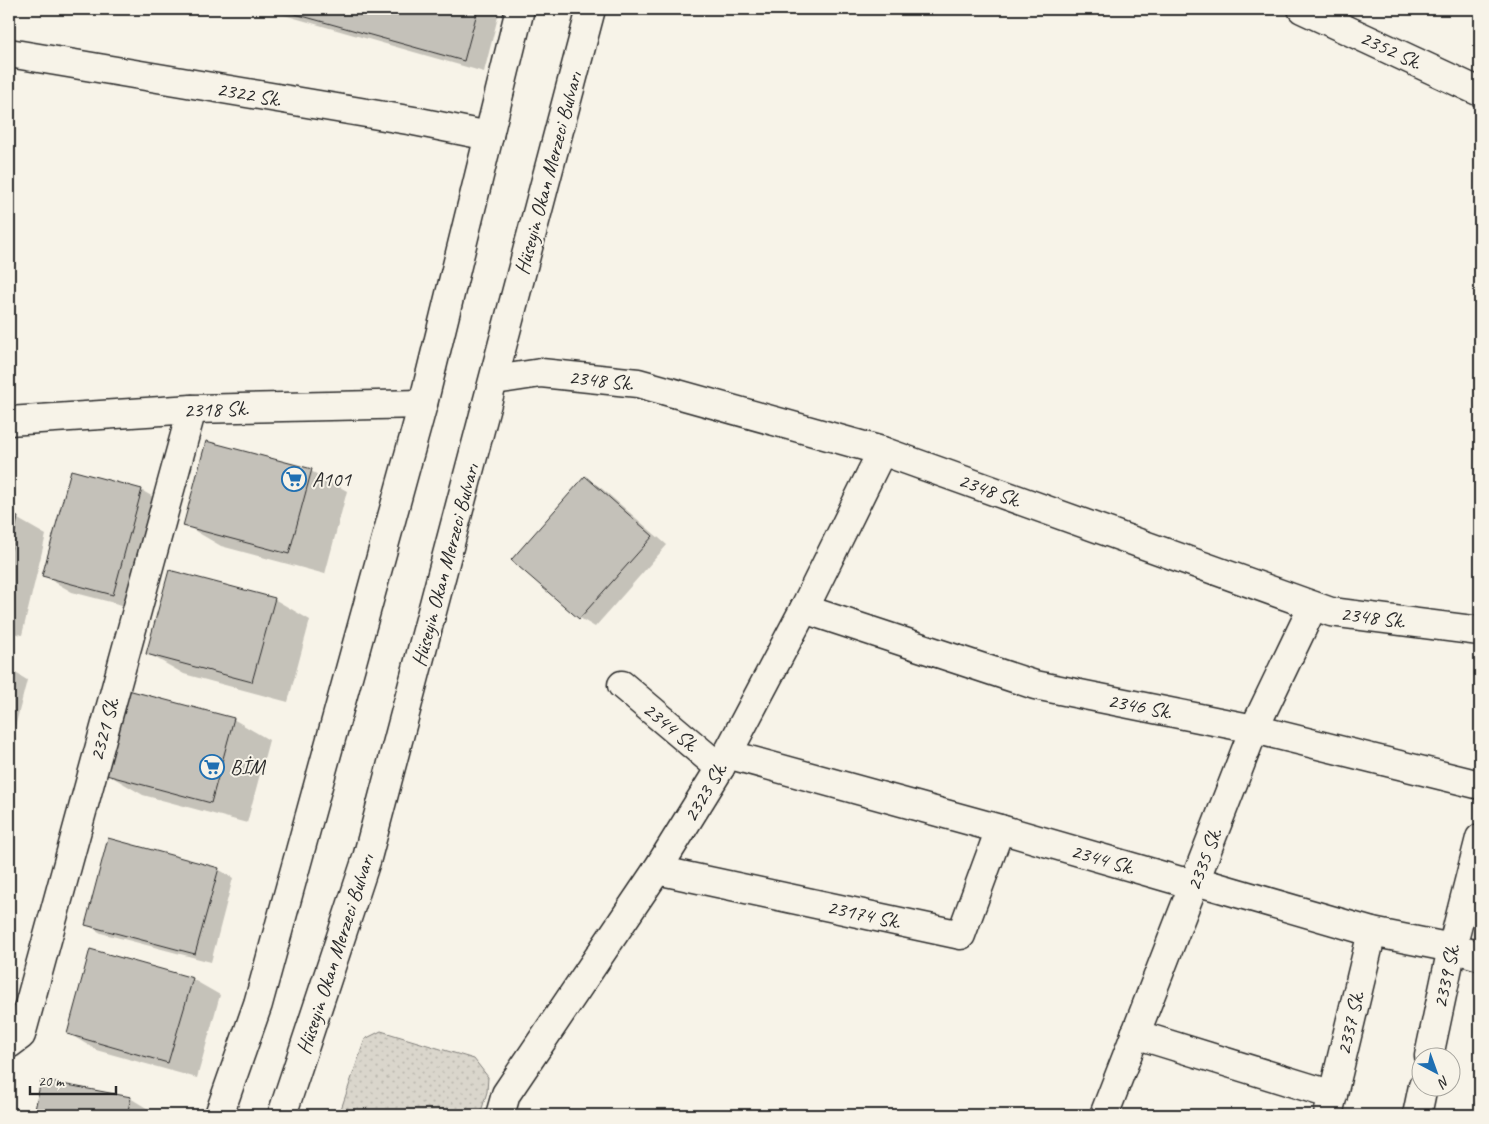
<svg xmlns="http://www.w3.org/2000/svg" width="1489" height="1124" font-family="Caveat,sans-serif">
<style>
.grass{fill:url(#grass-dots);stroke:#82807c}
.shadow{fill:#0003}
.building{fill:#c4c1b9;stroke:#2b2b2b}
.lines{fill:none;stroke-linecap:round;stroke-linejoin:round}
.minor-casing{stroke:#2b2b2b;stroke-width:31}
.primary-casing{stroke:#2b2b2b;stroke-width:31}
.minor{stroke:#f7f3e8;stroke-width:28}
.primary{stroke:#f7f3e8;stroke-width:28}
.labels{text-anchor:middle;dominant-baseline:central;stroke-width:4;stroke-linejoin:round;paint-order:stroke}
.street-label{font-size:21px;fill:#2b2b2b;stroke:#f7f3e8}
.poi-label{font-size:21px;fill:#2b2b2b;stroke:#f7f3e8;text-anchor:start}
</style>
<defs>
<pattern id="grass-dots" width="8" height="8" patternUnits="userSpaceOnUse" patternTransform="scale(1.25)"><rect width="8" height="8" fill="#dad6cc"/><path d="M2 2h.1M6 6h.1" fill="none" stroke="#bbb8af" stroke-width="1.8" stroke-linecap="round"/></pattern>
</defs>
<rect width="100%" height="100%" fill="#f7f3e8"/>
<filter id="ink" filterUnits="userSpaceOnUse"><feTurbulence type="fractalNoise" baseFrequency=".02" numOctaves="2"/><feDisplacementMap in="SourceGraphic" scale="10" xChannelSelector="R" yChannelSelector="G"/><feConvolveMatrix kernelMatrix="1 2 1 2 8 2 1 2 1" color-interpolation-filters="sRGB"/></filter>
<g filter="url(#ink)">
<path class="grass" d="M381,1031L474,1059L488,1077L487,1092L480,1115H339L365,1039Z"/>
<g class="shadow">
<path d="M263,9H500L484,72Z"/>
<path d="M311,471L347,491L325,574L221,546L185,525Z"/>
<path d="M585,478L600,487L667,545L595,627L580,618L513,560Z"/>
<path d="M141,490L169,506L141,610L72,592L44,576Z"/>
<path d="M9,517L18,519L46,535L22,635L9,632Z"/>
<path d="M274,599L310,620L288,702L184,674L147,653Z"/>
<path d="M9,669L27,680L9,751Z"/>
<path d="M233,719L269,740L247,823L143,795L107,774Z"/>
<path d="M218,869L233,878L211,962L101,933L86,924Z"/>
<path d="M192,979L220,995L197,1078L96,1050L68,1033Z"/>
<path d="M42,1081L130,1098L158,1115H35Z"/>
</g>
<g class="building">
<path d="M277,9H478L464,61Z"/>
<path d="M206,441L312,469L289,554L183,526Z"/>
<path d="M71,470L142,489L113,595L42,576Z"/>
<path d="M585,476L653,536L579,619L511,560Z"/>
<path d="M9,515L18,517L9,558Z"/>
<path d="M169,570L275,598L252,682L146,654Z"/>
<path d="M128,690L234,718L211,803L106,775Z"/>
<path d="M108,838L219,868L195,954L85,925Z"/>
<path d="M90,949L193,978L168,1063L67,1034Z"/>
<path d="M41,1080L131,1097L127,1115H34Z"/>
</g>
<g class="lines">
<defs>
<g id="minor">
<path d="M1302,9L1480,92"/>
<path d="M9,53L414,121L489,136"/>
<path d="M494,380L541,373L638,383L882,451L1331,612L1480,631"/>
<path d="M9,421L192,409L423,404"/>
<path d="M804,609L1035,685L1254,729L1480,785"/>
<path d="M622,685L720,768"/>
<path d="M727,754L1000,829L1180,881H1196L1372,932L1452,948L1480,956"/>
<path d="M657,870L961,935L1000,829"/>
<path d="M1135,1034L1333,1095"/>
<path d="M9,1044L21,1035L192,409"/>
<path d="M1429,1056L1452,948L1480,838"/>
<path d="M500,1115L506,1094L657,870L720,768L804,609L882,451"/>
<path d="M1104,1115L1254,729L1313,606"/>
<path d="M1328,1115L1372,932"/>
<path d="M1417,1115L1423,1086"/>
</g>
<g id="primary">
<path d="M219,1115L258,1004L423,404L520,9"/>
<path d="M282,1115L367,858L591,9"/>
</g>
</defs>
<use href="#minor" class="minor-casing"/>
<use href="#primary" class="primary-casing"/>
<use href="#minor" class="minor"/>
<use href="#primary" class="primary"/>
</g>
</g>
<defs>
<symbol id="supermarket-ring" viewBox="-11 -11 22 22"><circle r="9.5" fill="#f7f3e8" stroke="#1f6fb2" stroke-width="1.5"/><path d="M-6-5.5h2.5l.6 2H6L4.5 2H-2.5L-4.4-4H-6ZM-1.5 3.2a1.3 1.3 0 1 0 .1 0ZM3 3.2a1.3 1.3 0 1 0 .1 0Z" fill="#1f6fb2"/></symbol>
</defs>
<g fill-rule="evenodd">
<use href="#supermarket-ring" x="280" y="465" width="28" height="28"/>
<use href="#supermarket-ring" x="198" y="753" width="28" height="28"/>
</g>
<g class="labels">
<g class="street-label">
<text transform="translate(1391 50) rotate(25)">2352 Sk.</text>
<text transform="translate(249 94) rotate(10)">2322 Sk.</text>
<text transform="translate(548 173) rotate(-75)">Hüseyin Okan Merzeci Bulvarı</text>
<text transform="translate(601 380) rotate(6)">2348 Sk.</text>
<text transform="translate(216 409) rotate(-2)">2318 Sk.</text>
<text transform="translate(990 490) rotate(20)">2348 Sk.</text>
<text transform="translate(445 565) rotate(-75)">Hüseyin Okan Merzeci Bulvarı</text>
<text transform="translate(1373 617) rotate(7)">2348 Sk.</text>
<text transform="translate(1140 706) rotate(11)">2346 Sk.</text>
<text transform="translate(671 727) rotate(40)">2344 Sk.</text>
<text transform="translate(104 729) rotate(-75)">2321 Sk.</text>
<text transform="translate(705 792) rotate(-59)">2323 Sk.</text>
<text transform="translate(1103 859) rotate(16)">2344 Sk.</text>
<text transform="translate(1204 859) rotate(-69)">2335 Sk.</text>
<text transform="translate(864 914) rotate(12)">23174 Sk.</text>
<text transform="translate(335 954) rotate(-72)">Hüseyin Okan Merzeci Bulvarı</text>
<text transform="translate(1446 976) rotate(-78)">2339 Sk.</text>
<text transform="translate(1350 1023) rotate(-77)">2337 Sk.</text>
</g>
<g class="poi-label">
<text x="312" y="479">A101</text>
<text x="230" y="767">BİM</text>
</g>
</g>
<rect width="1489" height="1124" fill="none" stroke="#f7f3e8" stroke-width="30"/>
<rect x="15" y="15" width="1459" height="1094" fill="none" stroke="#2b2b2b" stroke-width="2" filter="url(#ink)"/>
<g transform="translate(1436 1072) rotate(139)"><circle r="24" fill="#f7f3e8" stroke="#a5a39c"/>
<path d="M0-4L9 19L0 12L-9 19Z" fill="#1f6fb2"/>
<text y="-8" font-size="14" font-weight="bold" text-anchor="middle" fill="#2b2b2b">N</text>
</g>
<path d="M30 1086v8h86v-8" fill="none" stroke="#2b2b2b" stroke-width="2.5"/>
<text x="38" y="1086" font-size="15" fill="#2b2b2b" stroke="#f7f3e8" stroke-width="4" paint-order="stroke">20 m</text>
</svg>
